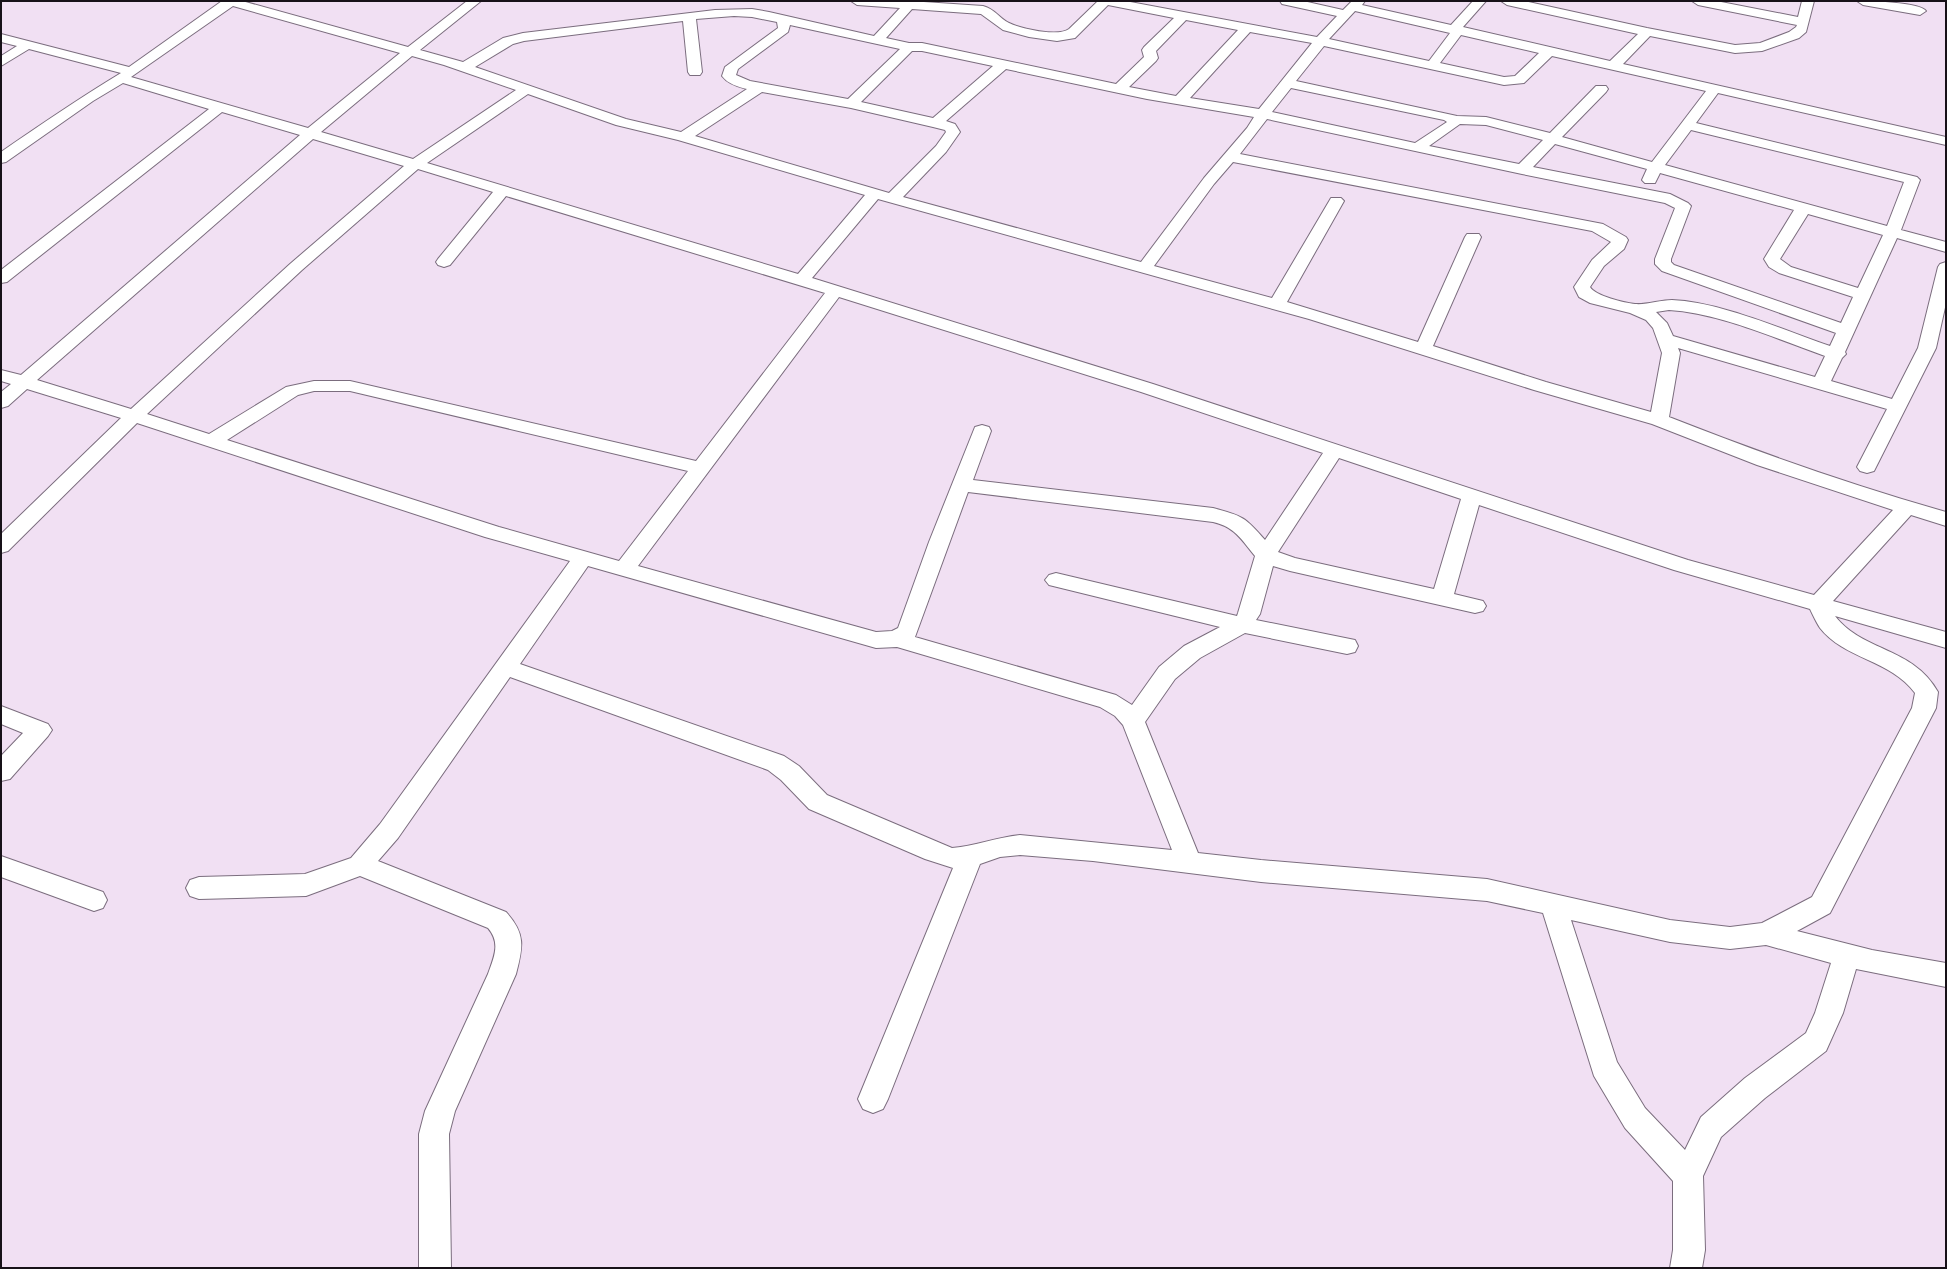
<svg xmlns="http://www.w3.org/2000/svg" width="1947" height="1269" font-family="Cabin,sans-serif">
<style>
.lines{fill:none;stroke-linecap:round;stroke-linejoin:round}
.minor-casing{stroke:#7b6d7e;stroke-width:2}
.minor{fill:#fff;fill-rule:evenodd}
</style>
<rect width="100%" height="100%" fill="#f1e0f3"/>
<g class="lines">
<defs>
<g id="minor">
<path d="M222,1H242L408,47L467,1H481L420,50L463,62L503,38L523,33L715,10L752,9L769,12L874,36L900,8L857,5L851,1H909L983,6C995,9 999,18 1009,23C1021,29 1058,37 1069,29L1098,1H1125L1317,37L1337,16L1282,4L1280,1H1303L1343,10L1352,1H1365L1362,5L1451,25L1473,1H1486L1463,27L1610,61L1638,34L1507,5L1501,1H1524L1647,28L1735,45L1760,43L1789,32L1796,27L1797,25L1698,5L1692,1H1716L1798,17L1802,1H1814L1806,32L1799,38L1762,51L1735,53L1650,36L1623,64L1946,137V145L1718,93L1696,123L1917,177L1920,180L1901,230L1946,242V252L1897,238L1845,352L1846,354L1842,358L1831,381L1892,399L1918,348L1938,267L1940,264L1946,262V303L1936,348L1874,471L1867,473L1860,471L1857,467L1887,409L1678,348L1680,353L1669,417C1760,453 1852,485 1946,512V526L1911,515L1833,601L1946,632V648L1835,616C1863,652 1913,647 1938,692L1936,708L1830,913L1797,931L1872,950L1946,963V987L1856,969L1843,1013L1826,1051L1765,1098L1721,1137L1703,1176L1705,1250L1702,1268H1670L1673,1250V1181L1625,1128L1594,1076L1543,913L1487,901L1261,882L1093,861L1020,855L1000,857L980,864L888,1099L883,1109L873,1113L863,1109L858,1099L953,868L925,859L809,809L781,780L768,770L510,677L398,838L378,861L506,912C526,934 523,947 516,974L455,1111L449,1134L451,1268H419V1134L425,1111L488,974C494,957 501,943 488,928L360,876L306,896L199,899L190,896L186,888L190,880L199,877L305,874L351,858L380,824L570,561L485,537L137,423L8,551L1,553V534L121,418L27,389L8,406L1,408V392L11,384L1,381V370L21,375L300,135L222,112L7,282L1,283V270L209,109L123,83L93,101L6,162L1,163V152C40,125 81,97 121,73L29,49L1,66V56L17,46L1,42V34L129,67ZM1108,5L1174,18L1144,47L1142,50L1144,57L1116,84L922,43H909L886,38L912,9L981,14L1003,30L1029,37L1057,41L1075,38ZM233,6L400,53L308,128L131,77ZM1355,11L1450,33L1429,61L1329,39ZM734,16L752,17L777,22L778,28L725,67L722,76C728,84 738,87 747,89L681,132L626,119L475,67L513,44L524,41L683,21L688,72L690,75H700L702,72L696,19ZM1186,20L1238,30L1176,96L1129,87L1156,61L1158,58L1156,51ZM790,25L900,49L848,99L750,81L736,75L738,69L788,32ZM1250,32L1312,43L1259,109L1190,98ZM1461,35L1539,53L1515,76L1504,77L1440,63ZM1324,46L1504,85L1524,83L1552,56L1706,91L1652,162L1562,137L1606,92L1608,89L1606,86H1596L1550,133L1486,117L1457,116L1296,81ZM912,51H922L993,66L933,118L861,102ZM412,56L444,65L516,90L413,159L321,132ZM1006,69L1147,99L1254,117L1247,128L1204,178L1141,262L903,197L946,152L960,132L955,124L946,121ZM1291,88L1444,120L1447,122L1415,143L1272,112ZM762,92L851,108L933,127L945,130L946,132L936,146L889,193L695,136ZM528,94L616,125L678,140L865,195L798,274L427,163ZM1267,119L1522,174L1665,203L1675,208L1655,259V264L1662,271L1836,333L1830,346C1783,330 1721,302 1672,300C1660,300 1647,305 1635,304C1625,303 1595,296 1590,287L1604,266L1624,249L1628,240L1626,237L1603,224L1240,154ZM1460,124L1486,125L1543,140L1519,164L1429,146ZM1691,130L1904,182L1887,226L1665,165ZM313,139L404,166L290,264L131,409L37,380ZM1555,144L1647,169L1642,180L1645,183H1655L1660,173L1794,210L1764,259L1769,267L1779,273L1853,297L1841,323L1674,265L1671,262V259L1691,206L1688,203L1670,194L1533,167ZM1233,162L1592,231L1611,242L1592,260L1574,287L1579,297L1590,303L1630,313L1646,320L1653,328L1662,353L1651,412L1546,382L1433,346L1481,237L1479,234H1467L1465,237L1418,342L1287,302L1344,201L1341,198H1331L1272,298L1154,266L1214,184ZM418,169L493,192L438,259L436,262L438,265L444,267L450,265L506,196L825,293L696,461L350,381H314L286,387L209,434L147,414L302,270ZM878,199L1309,319L1534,390L1652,424L1757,465L1893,510L1814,595L1688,560L1153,384L812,278ZM1808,214L1883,235L1858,288L1791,267L1780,259ZM839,297L1141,392L1323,453L1265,540C1245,517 1243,516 1213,508L973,480L991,431L989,427L982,425L975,427L929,542L898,628L892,631L876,632L638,566ZM1669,310C1719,313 1777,339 1825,356L1815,377L1673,336L1667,323L1656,312ZM314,391H350L688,471L619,561L499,527L227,440L298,395ZM1339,458L1461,499L1434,589L1295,558L1278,552ZM968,492L1213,522C1235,527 1241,539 1255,556L1238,613L1237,616L1056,573L1049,575L1045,580L1049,585L1220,627L1184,646L1159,667L1132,705L1116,695L915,637ZM1479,505L1674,570L1810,609C1813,615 1816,622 1820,628C1844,659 1891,660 1915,693L1912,708L1812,897L1762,923L1730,927L1670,920L1487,879L1261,860L1198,853L1145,722L1175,679L1200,658L1245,633L1347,654L1355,652L1358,646L1355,640L1256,620L1260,614L1273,566L1290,571L1475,613L1483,611L1486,606L1483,601L1454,594ZM588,566L876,648L897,647L1100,707L1115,716L1123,725L1172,850L1020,835C997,837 976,846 952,848L827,795L799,766L784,756L520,664ZM1571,920L1670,942L1730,949L1766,945L1831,963L1815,1013L1806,1033L1745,1078L1701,1117L1685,1150L1645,1108L1617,1062Z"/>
<path d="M1857,1C1869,1 1920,2 1926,11L1920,15L1863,5Z"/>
<path d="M1,706L48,724L52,730L48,736L10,779L1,781V756L23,733L1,724Z"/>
<path d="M1,856L103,892L107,900L103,908L94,911L1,877Z"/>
</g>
</defs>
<use href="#minor" class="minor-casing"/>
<use href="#minor" class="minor"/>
</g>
<rect width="1947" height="1269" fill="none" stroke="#171118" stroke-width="4"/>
</svg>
